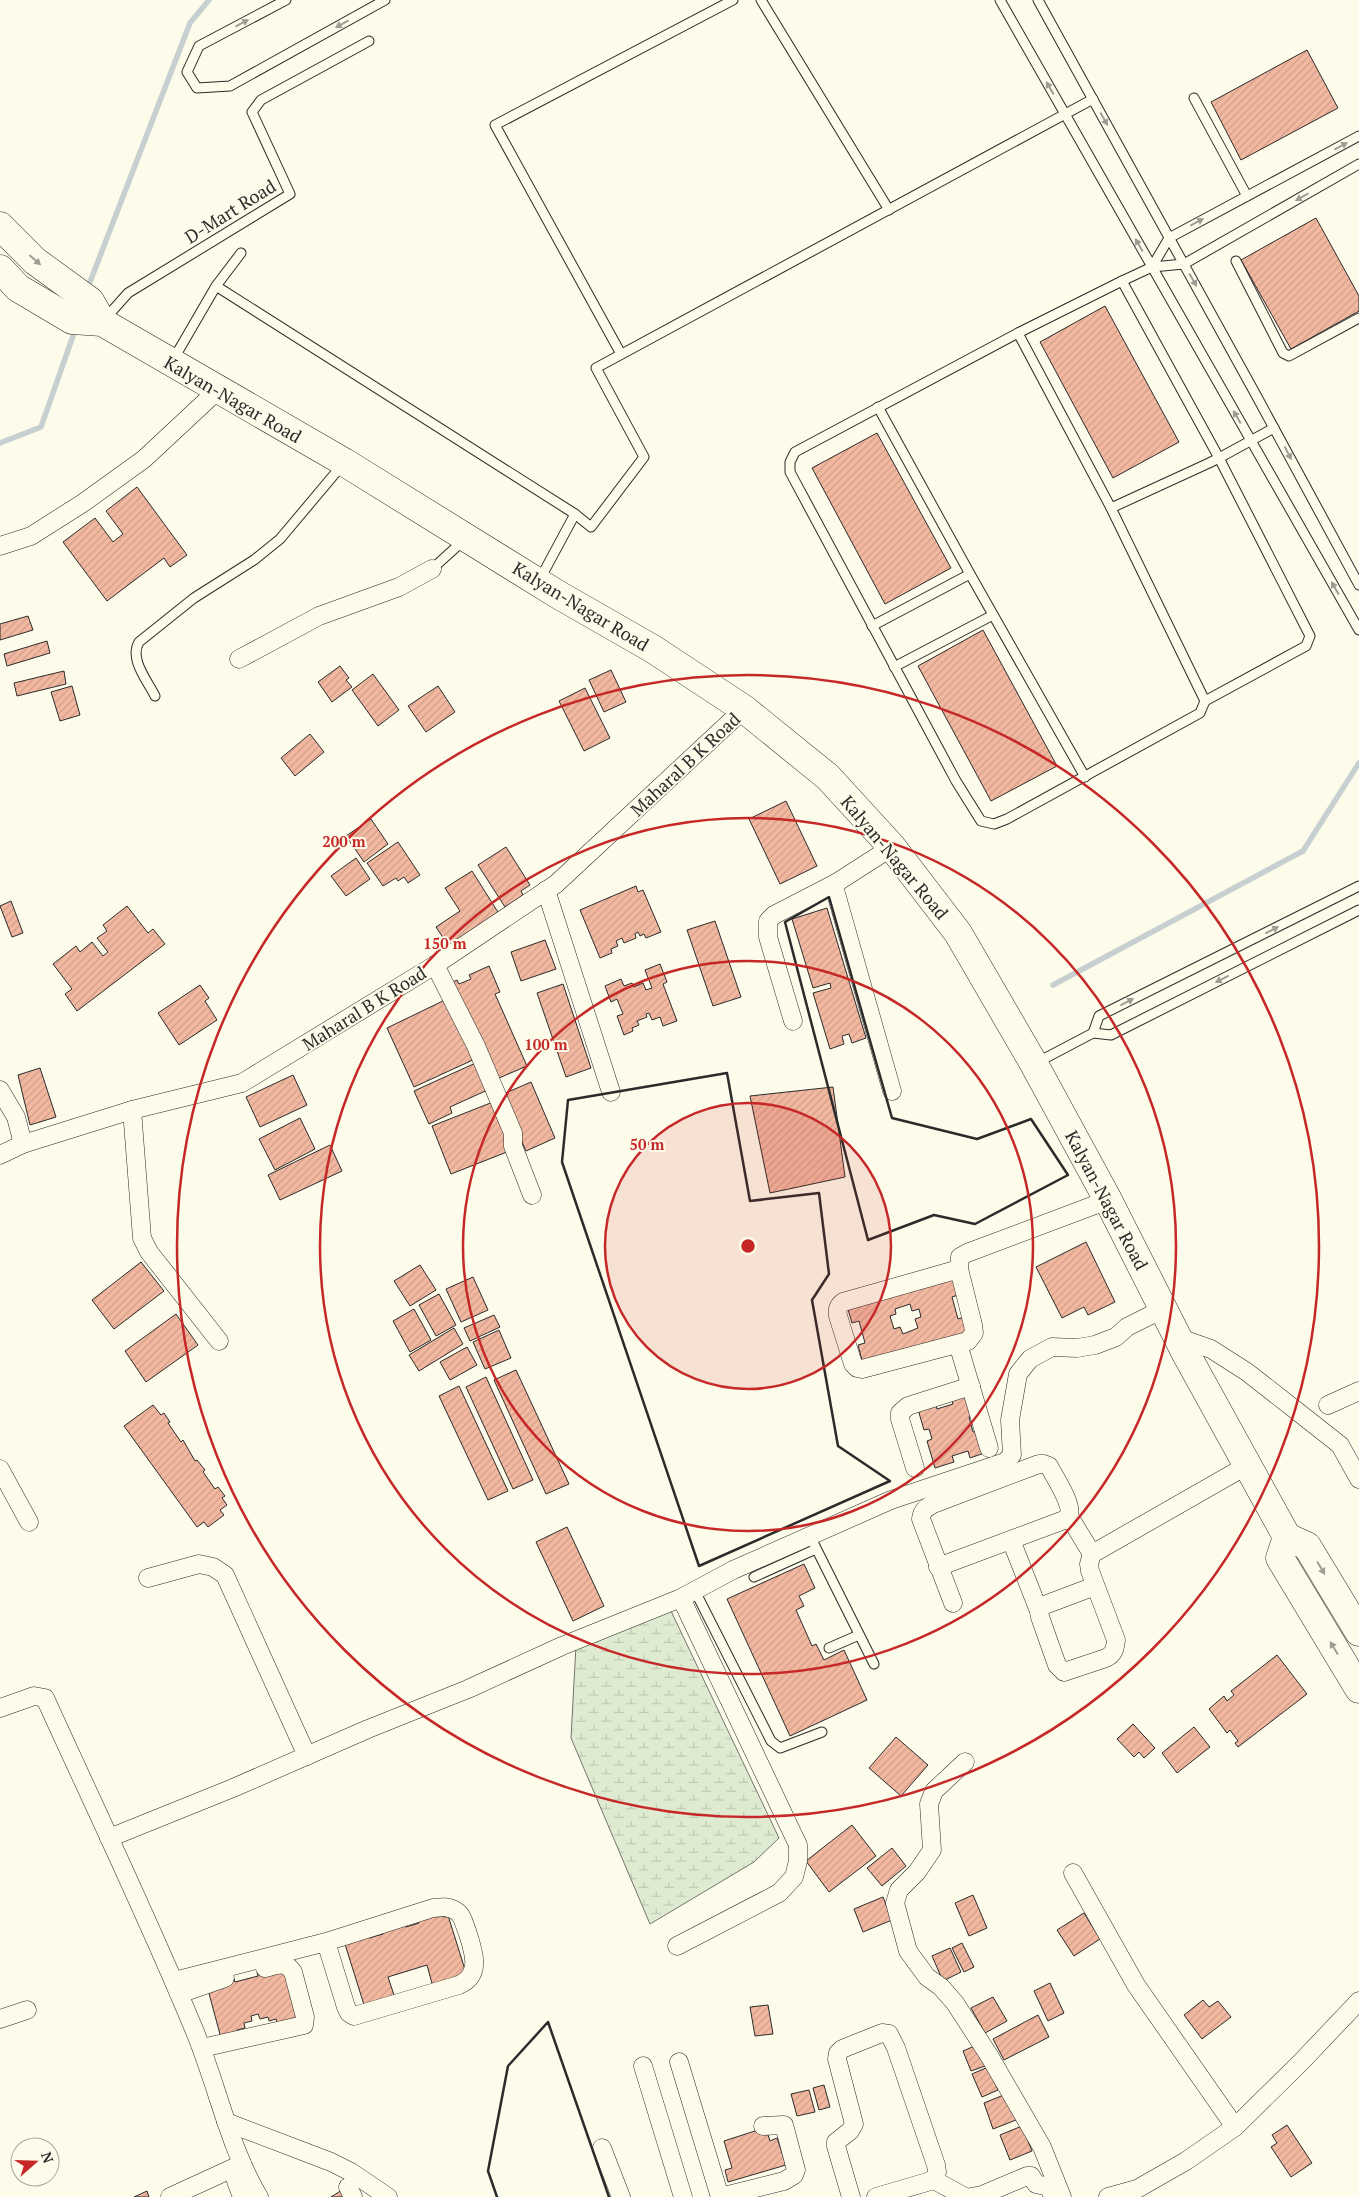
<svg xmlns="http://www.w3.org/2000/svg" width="1359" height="2197" font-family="'PT Serif',serif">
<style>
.wetland{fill:url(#wetland-marsh);stroke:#74746e}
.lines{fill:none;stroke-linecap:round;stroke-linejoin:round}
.stream{stroke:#c7d0d0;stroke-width:5.5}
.building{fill:url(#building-hatch);stroke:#2b2b2b;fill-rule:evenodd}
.lane-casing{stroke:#2b2b2b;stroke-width:11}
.street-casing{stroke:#2b2b2b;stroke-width:19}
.highway-casing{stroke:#2b2b2b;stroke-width:29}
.lane{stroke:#fdfbea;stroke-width:9}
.street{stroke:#fdfbea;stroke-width:18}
.highway{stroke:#fdfbea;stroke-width:28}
.wall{stroke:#2b2b2b;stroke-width:2.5}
.oneway{fill:#9e9d94}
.ring{fill:none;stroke:#c62828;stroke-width:2.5}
.labels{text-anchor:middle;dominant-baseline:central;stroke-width:4;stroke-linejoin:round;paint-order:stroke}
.street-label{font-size:18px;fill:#2b2b2b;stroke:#fdfbea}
.centre{fill:#c62828;stroke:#fdfbea;stroke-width:2.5}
.ring-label{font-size:15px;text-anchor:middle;font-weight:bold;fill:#c62828;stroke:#fdfbea;stroke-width:4;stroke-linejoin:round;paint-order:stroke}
</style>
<defs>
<pattern id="wetland-marsh" width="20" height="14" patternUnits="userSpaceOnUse" patternTransform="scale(1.25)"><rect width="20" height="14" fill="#deebd1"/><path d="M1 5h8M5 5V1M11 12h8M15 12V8" fill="none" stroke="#bfcab4"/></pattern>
<pattern id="building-hatch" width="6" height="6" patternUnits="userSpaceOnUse" patternTransform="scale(1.25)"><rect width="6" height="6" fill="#f2b8a0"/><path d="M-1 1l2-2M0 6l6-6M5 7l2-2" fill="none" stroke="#d09e8a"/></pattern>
</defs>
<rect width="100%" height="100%" fill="#fdfbea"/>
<path class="wetland" d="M671,1611L779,1838L754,1862L650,1924L571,1738L576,1645Z"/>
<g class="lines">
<g class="stream">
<path d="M90,282L190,23L209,0"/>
<path d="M0,443L41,427L73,336"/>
<path d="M1053,985L1303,851L1359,763"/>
</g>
</g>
<g class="building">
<path d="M1307,50L1338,108L1241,160L1211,102Z"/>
<path d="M1316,218L1359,296V311L1291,349L1241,260Z"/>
<path d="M1105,306L1179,442L1113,478L1040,342Z"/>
<path d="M877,433L951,568L885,604L812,468Z"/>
<path d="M137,487L187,555L170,567L164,558L107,601L63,542L95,518L113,542L123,534L106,511Z"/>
<path d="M28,616L33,630L0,640V624Z"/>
<path d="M983,630L1057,766L991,801L918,666Z"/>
<path d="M47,641L50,653L7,666L4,654Z"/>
<path d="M340,666L349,678L346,680L352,687L332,702L318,682Z"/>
<path d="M611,670L626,702L604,712L589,680Z"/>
<path d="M64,671L66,684L17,696L14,683Z"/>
<path d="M373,674L399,710L378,726L352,690Z"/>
<path d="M72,686L80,715L60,721L51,692Z"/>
<path d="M438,686L455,712L426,732L408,706Z"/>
<path d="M585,688L610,738L584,751L559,701Z"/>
<path d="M310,734L324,752L295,776L281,758Z"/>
<path d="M786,801L817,866L780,884L749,819Z"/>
<path d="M371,819L388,844L364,862L346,836Z"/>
<path d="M398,842L420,875L408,883L404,877L398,881L396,878L383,886L367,863Z"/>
<path d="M506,847L530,885L521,891L523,895L505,907L478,865Z"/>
<path d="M356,858L370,879L346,896L331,876Z"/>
<path d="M472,871L501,917L451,950L436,927L460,911L445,888Z"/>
<path d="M636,886L638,892L643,890L661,932L646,938L644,934L640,936L638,932L635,934L636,938L624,943L622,938L616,941L618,946L611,949L612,953L600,958L580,910Z"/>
<path d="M11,901L23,933L12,937L0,906Z"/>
<path d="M127,906L148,933L153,929L165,944L77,1011L65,994L72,989L53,964L76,946L80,952L92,942L103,956L108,952L97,938L107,931L103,925Z"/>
<path d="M827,908L866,1038L852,1043L849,1034L842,1036L844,1044L830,1049L813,993L831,988L830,983L813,988L792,919Z"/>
<path d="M715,921L741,997L713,1006L687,930Z"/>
<path d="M545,940L556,969L521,981L511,952Z"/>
<path d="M660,964L667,982L663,984L677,1021L663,1026L660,1017L652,1020L649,1013L646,1014L647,1017L637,1021L639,1025L632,1028L633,1031L624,1035L617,1016L623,1014L617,999L611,1002L605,986L621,979L624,986L632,983L634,987L643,983L646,990L652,988L645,970Z"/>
<path d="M489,966L500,992L495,994L527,1066L492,1081L449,984L457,980L459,984L471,979L469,975Z"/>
<path d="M563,984L591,1068L566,1077L537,993Z"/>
<path d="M200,985L209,998L205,1001L217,1020L179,1045L158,1013Z"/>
<path d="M447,999L475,1059L414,1087L387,1028Z"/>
<path d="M480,1061L492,1088L450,1107L452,1113L429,1124L414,1091Z"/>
<path d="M40,1068L56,1117L30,1125L18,1075Z"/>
<path d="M293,1075L307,1105L260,1127L246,1097Z"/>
<path d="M531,1082L555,1138L526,1151L501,1095Z"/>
<path d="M833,1087L845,1177L770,1193L750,1096Z"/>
<path d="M493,1102L512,1150L451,1174L432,1126Z"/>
<path d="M300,1118L315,1149L275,1170L259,1139Z"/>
<path d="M330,1145L342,1171L280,1200L268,1175Z"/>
<path d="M1086,1242L1115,1302L1088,1315L1084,1307L1062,1318L1036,1267Z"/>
<path d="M141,1262L164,1291L114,1329L92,1300Z"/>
<path d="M420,1265L436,1290L410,1306L394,1281Z"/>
<path d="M953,1274L958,1295L952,1297L958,1319L964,1317L969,1336L863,1364L858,1345L865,1343L859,1321L852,1323L846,1303ZM910,1304L912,1311L919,1309L921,1317L915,1319L918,1328L903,1334L900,1327L894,1329L890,1316L896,1314L895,1309Z"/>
<path d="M473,1277L488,1310L461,1322L446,1289Z"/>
<path d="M439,1294L456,1325L436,1336L419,1305Z"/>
<path d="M414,1309L431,1340L410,1352L393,1321Z"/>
<path d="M176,1314L198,1345L146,1382L125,1351Z"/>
<path d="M494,1315L500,1327L470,1341L464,1328Z"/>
<path d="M454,1328L463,1344L419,1371L409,1355Z"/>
<path d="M499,1330L511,1358L485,1369L473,1342Z"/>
<path d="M467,1347L477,1365L450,1380L440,1362Z"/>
<path d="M516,1370L569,1484L546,1494L494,1380Z"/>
<path d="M486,1377L533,1480L513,1489L466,1387Z"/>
<path d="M459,1386L508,1491L488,1500L439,1396Z"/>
<path d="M968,1390L976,1415L969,1417L973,1432L980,1430L987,1452L970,1458L968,1451L952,1456L954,1462L935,1468L927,1441L932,1439L929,1429L924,1430L917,1406L934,1401L937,1409L953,1404L950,1396Z"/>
<path d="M153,1405L161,1415L164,1413L170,1422L168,1423L181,1442L183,1440L195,1461L197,1460L205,1470L203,1472L215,1489L218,1487L225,1496L222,1498L227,1505L220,1510L224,1515L208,1527L204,1522L197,1527L124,1426Z"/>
<path d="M567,1527L604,1606L573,1621L536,1542Z"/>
<path d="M804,1564L815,1588L799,1596L804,1606L796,1610L812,1646L816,1644L824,1660L844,1650L867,1700L790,1736L727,1599Z"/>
<path d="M1277,1655L1307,1694L1238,1747L1235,1743L1238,1741L1230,1730L1227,1733L1209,1709L1224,1696L1227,1701L1234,1695L1231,1691Z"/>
<path d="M1133,1724L1155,1748L1144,1758L1139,1752L1134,1757L1117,1739Z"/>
<path d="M1194,1727L1210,1747L1177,1773L1162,1753Z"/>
<path d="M896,1737L928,1765L901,1796L869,1768Z"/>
<path d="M852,1825L876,1856L829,1892L806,1861Z"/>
<path d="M892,1848L906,1866L882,1886L867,1868Z"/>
<path d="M973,1895L987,1928L969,1936L955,1903Z"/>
<path d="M883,1897L892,1920L863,1932L854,1909Z"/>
<path d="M446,1909L467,1976L433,1987L427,1965L388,1977L395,1998L365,2008L344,1941L367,1934L369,1938L383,1934L382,1929L404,1923L406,1927L419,1923L418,1918Z"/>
<path d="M1084,1913L1100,1939L1074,1956L1057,1930Z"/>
<path d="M962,1943L974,1967L964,1972L952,1948Z"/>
<path d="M950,1948L961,1972L943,1981L932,1956Z"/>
<path d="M271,1968L286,1970L299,2017L277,2023L276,2019L269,2021L268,2017L260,2019L258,2014L251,2016L252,2021L244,2023L245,2028L237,2030L238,2033L221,2038L207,1986L234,1979L235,1982L258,1976L257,1972Z"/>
<path d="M1050,1983L1064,2013L1048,2021L1034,1991Z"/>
<path d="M993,1997L1007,2021L985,2033L971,2008Z"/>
<path d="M1203,2000L1209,2007L1218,2001L1231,2017L1202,2039L1184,2015Z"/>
<path d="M768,2005L773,2034L755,2036L750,2007Z"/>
<path d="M1038,2015L1049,2037L1004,2060L993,2039Z"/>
<path d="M977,2045L985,2066L971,2071L963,2051Z"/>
<path d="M988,2067L998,2090L982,2097L972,2074Z"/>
<path d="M824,2085L830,2107L819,2110L813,2088Z"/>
<path d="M809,2090L815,2112L797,2116L791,2094Z"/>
<path d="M1006,2094L1016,2120L993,2129L984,2103Z"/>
<path d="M1287,2125L1312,2163L1291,2177L1271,2147L1277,2143L1272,2135Z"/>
<path d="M1022,2126L1032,2151L1010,2160L1000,2135Z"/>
<path d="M758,2130L759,2134L767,2132L770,2141L777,2138L786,2165L728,2182L725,2170L732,2168L724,2141Z"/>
<path d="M342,2190L346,2197H331Z"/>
<path d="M147,2191L149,2197H134Z"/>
</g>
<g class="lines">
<defs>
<g id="lane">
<path d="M286,0L199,46L187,72L197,88L230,86L385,0"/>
<path d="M761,0L889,210"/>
<path d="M1000,0L1359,630"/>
<path d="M1038,0L1256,395L1359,585"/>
<path d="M1194,98L1247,196"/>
<path d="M1236,261L1283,353L1289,356L1359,318"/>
<path d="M1152,267L1169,238L1359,136"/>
<path d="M216,286L241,253"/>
<path d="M104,320L128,293L290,194L252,112L261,100L369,41"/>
<path d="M1018,333L1111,508L1209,463L1219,458L1122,281"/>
<path d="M621,354L495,125L733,0"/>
<path d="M173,360L216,286L575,514L540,579"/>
<path d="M878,407L970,574L1085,777"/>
<path d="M1111,508L1205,701L1200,713L1007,819L994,824L981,821L956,781L790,472V462L795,452L1018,333L1122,281L1152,267L1184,264L1359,164"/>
<path d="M575,514L591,527L644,457L596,368L1093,99"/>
<path d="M432,569L464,540"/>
<path d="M872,626L970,574"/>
<path d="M894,667L993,615"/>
<path d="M155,696C147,680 129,659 139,642L194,598L254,560L280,539L343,464"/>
<path d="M1205,701L1306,646L1310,636L1219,458L1274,428"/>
<path d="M1093,1033L1099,1016L1359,886"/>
<path d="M1036,1063L1093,1033L1111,1035L1359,910"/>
<path d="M810,1536L874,1664"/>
<path d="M754,1577L816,1549"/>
<path d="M695,1591L771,1741L780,1748L822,1732"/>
<path d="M829,1648L859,1635"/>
</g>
<g id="street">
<path d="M0,546L31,536L83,503L144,459L218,390"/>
<path d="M239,659L319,616L399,587L432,569"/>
<path d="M892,847L836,883L835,890L892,1091"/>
<path d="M546,890L611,1092"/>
<path d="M435,965L476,1046L513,1133V1146L532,1195"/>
<path d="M793,1021L768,937V921L774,915L836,883"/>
<path d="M0,1090L16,1117L23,1144"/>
<path d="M132,1110L142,1238L149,1252L219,1341"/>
<path d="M0,1155L23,1144L132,1110L242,1083L435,965L556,884L744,709"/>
<path d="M959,1269L843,1302C838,1306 837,1309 838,1316L853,1364L857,1368L862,1369L968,1341L974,1333L973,1325L959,1269L960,1257L967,1253L1108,1200"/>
<path d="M1177,1337L1211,1349L1247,1372L1293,1408L1340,1445L1359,1479"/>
<path d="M958,1344L989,1448"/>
<path d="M1328,1405L1359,1391"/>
<path d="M915,1468L900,1419V1413L908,1406L971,1386"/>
<path d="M0,1469L29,1522"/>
<path d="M1011,1540L1039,1611"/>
<path d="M938,1567L1064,1520L1069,1516"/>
<path d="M148,1578L199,1564L213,1567L225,1575L307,1756"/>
<path d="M1095,1586L1042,1606L1039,1611L1040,1617L1057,1665L1064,1672L1106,1658C1114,1654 1115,1649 1116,1640L1090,1571L1089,1564L1092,1554L1246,1466"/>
<path d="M953,1603L921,1519C922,1510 926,1508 933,1504L1039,1464H1044L1049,1466C1055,1478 1073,1504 1069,1516L1092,1554"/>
<path d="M0,1708L34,1696L45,1698C95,1808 147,1916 193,2027C217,2083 228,2145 259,2197"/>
<path d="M965,1762L934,1791L929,1804L932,1850L917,1872L899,1890L895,1903L908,1951L927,1977L941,1987L955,2003L990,2057L1042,2147L1062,2197"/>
<path d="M109,1838L233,1788L368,1729L468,1689L562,1646L681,1598L733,1570L891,1500L1005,1462L1012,1455L1010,1420L1018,1374L1030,1359L1052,1347L1077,1348L1095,1345L1116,1337L1127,1327L1163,1309"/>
<path d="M1073,1873L1136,1985L1235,2127L1302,2061L1359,2001"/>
<path d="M677,1946L779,1893L794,1877L798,1861V1845L681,1598"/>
<path d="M174,1981L326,1942L433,1908C441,1907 449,1906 456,1911C463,1915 464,1924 467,1931C473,1950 483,1975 459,1985L354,2016L349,2013L346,2007L326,1942"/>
<path d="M179,1994L225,1978"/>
<path d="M0,2019L27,2010"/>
<path d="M202,2048L304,2025L305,2017L293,1972C285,1960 277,1965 265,1968"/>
<path d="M679,2062L720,2197"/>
<path d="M643,2066L683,2197"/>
<path d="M226,2122L331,2162L351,2172L388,2197"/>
<path d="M602,2148L621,2197"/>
<path d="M242,2164L236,2181L242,2197"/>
<path d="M348,2187L353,2197"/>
<path d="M170,2197L242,2164"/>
<path d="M720,2197L784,2181L794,2175L796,2170L784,2125L763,2126"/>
<path d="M851,2197L836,2146V2142L850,2131L854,2124L837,2059L838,2053L842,2049L882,2033L889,2034L896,2048L936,2165L937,2172L934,2180"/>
<path d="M876,2197L934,2180L965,2197"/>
<path d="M971,2197L982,2195L1027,2176H1031L1036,2184L1049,2187L1053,2197"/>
<path d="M1108,2197L1137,2189L1186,2161L1235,2127"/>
</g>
<g id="highway">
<path d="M0,226L35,261L90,301L102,322"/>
<path d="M0,269L18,288L72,320L102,322L344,462L557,594L653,649L744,709L828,777L892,847L958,933L1034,1064L1108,1200L1185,1352L1287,1537L1280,1558L1359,1689"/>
<path d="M1287,1537L1307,1546L1359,1632"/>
</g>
</defs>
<use href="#lane" class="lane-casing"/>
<use href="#street" class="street-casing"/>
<use href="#highway" class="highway-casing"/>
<use href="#lane" class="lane"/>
<use href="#street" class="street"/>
<use href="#highway" class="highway"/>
<g class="wall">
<path d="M829,897L892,1118L977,1139L1031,1119L1068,1175L975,1224L934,1215L868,1240L785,922Z"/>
<path d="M727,1073L750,1201L819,1193L829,1274L812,1300L838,1446L890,1481L699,1566L562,1162L568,1100Z"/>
<path d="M497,2197L488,2171L508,2066L548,2022L609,2197"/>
</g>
</g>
<defs><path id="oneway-solid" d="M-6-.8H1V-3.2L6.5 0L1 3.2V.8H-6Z" transform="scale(1.25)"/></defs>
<g class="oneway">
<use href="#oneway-solid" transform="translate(242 23) rotate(-28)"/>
<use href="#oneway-solid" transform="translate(342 24) rotate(151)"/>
<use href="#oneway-solid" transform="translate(1050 88) rotate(-120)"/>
<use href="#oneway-solid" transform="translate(1104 119) rotate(61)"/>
<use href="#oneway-solid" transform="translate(1341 146) rotate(-28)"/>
<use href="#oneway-solid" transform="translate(1302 197) rotate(150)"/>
<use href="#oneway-solid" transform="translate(1197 222) rotate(-28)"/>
<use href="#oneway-solid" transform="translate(1139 245) rotate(-120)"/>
<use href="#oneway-solid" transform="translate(35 260) rotate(41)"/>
<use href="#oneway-solid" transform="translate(1193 280) rotate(61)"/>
<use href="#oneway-solid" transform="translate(1237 417) rotate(-120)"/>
<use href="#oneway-solid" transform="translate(1288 453) rotate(62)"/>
<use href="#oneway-solid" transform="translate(1335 588) rotate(-120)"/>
<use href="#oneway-solid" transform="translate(1272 930) rotate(-27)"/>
<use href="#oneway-solid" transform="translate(1222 979) rotate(153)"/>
<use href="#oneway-solid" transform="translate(1127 1002) rotate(-27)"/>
<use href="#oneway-solid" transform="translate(1321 1568) rotate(59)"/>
<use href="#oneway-solid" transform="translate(1334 1648) rotate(-121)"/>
</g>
<circle cx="748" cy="1246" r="143" fill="#c62828" fill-opacity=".12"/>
<g class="ring">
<circle cx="748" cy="1246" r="143"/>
<circle cx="748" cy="1246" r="285"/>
<circle cx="748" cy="1246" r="428"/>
<circle cx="748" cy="1246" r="571"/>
</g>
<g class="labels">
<g class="street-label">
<text transform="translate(230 211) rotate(-32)">D-Mart Road</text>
<text transform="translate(233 399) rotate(30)">Kalyan-Nagar Road</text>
<text transform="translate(581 606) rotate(31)">Kalyan-Nagar Road</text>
<text transform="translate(685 764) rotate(-43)">Maharal B K Road</text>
<text transform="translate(895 857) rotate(50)">Kalyan-Nagar Road</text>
<text transform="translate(364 1008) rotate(-32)">Maharal B K Road</text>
<text transform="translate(1107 1200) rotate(62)">Kalyan-Nagar Road</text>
</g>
</g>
<circle cx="748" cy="1246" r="8" class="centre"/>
<g class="ring-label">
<text x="344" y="847">200 m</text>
<text x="445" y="949">150 m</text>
<text x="546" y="1050">100 m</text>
<text x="647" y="1150">50 m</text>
</g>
<g transform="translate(35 2162) rotate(70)"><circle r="24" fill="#fdfbea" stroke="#a9a89e"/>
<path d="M0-4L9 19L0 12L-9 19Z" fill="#c62828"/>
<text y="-8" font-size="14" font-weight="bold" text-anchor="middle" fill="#2b2b2b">N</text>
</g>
</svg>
